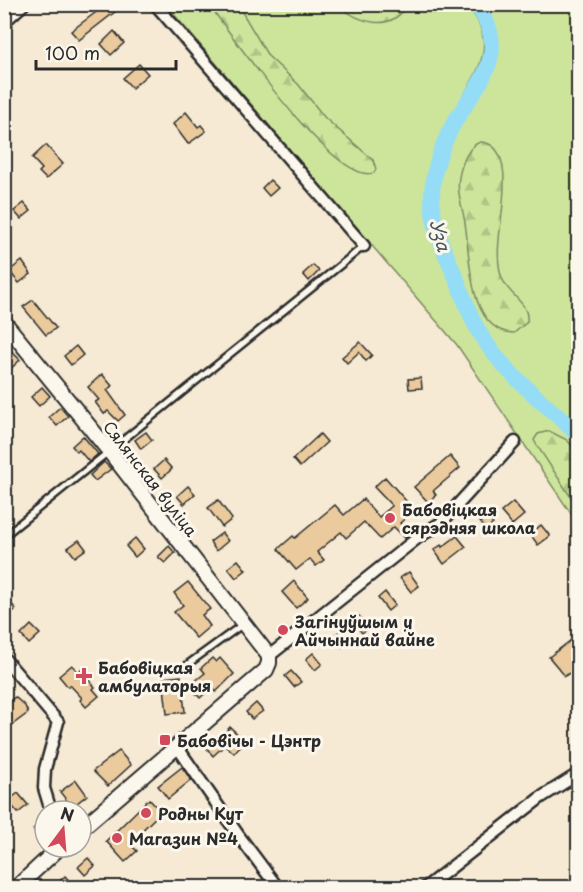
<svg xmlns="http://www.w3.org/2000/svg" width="583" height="892" font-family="'Playpen Sans',sans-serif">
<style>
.grass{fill:#cce59b;stroke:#7c8863;stroke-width:1.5}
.forest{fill:url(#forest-firs);stroke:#7c8863;stroke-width:1.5}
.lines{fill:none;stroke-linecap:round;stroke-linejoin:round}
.river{stroke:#95dcf7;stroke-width:16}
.building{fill:#ebcb9d;stroke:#2b2b2b;stroke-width:1.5}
.lane-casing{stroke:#2b2b2b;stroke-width:10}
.street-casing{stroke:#2b2b2b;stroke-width:15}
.secondary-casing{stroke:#2b2b2b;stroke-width:18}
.lane{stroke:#fbf7ec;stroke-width:5}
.street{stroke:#fbf7ec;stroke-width:10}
.secondary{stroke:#fbf7ec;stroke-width:14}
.poi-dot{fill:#d1495b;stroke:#fbf7ec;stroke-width:2}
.labels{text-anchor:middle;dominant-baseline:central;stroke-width:6;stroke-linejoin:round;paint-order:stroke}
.street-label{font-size:16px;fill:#2b2b2b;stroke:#fbf7ec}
.poi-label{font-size:16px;font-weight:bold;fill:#2b2b2b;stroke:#fbf7ec;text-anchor:start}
.water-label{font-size:18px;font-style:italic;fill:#46575e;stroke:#fbf7ec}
</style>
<defs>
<pattern id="forest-firs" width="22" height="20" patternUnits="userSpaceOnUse" patternTransform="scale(1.5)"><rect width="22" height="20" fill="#cce59b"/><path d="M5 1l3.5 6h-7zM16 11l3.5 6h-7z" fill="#afc586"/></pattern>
</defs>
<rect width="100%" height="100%" fill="#f6ead4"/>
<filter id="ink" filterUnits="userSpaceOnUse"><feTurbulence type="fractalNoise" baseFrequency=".0167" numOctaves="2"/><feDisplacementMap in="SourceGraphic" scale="12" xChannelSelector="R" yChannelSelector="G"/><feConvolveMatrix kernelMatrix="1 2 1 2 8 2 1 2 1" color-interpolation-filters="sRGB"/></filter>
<g filter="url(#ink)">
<path class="grass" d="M466,4C502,45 475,75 454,111C439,136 427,164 426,193C425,225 438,251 450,280C457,299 464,317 473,335L483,328C476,311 469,294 462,277C450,248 435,222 438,190C440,169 449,147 458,129C472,103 496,78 498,47C499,31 491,17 482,5H578V524L457,345L166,5Z"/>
<g class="forest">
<path d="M209,5H238L268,56L298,84L325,118L373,160L376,169L374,173C335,186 233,36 209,5Z"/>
<path d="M337,5L407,4V5C390,34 359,22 337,5Z"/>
<path d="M480,142C518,143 500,217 499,240C498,250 498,262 500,272C505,295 530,301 527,322L514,333C470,332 470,263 466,230C463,201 451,189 465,158C469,151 472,145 480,142Z"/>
<path d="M549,431L567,440L578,452V508L536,444L534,440L538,434Z"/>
</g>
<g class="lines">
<path class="river" d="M476,4C512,53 479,81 454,123C441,146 431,175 432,201C433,227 443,248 453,271C462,290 467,311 478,330C502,373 544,401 578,435"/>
</g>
<g class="building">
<path d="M107,4H125L79,40L71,31Z"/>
<path d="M114,31L124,43L111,55L101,44Z"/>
<path d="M139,64L148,74L132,88L123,78Z"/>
<path d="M186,112L198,127L201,125L206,131L188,144L173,124Z"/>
<path d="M46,145L63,164L46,179L39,172L42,169L32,158Z"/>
<path d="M270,180L278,188L269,196L262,188Z"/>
<path d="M24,203L31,211L21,219L14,211Z"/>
<path d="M22,261L31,274L19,283L9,271Z"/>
<path d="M313,265L319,271L309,281L303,274Z"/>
<path d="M33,300L56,328L46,335L23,307Z"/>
<path d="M360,342L372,355L366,361L359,352L347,363L342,357Z"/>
<path d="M4,343L20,360L4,375Z"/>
<path d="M76,346L83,355L71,365L64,356Z"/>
<path d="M102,374L112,386L107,390L125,415L118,421L108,411L104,414L95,402L99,400L88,387Z"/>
<path d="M421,378L422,388L409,389L408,379Z"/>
<path d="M42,387L50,396L39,406L31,397Z"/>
<path d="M60,407L68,416L57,426L49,417Z"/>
<path d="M146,432L152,440L141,449L135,440Z"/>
<path d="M320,434L327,442L300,467L293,459Z"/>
<path d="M83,436L98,454L89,462L79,450L77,452L72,446Z"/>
<path d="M450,456L460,468L433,491L436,495L428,502L414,487Z"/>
<path d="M164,460L172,469L162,478L154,469Z"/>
<path d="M104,462L111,469L95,481L90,475Z"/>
<path d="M385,477L414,510L400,523L410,534L405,538L394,527L380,539L364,522L346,538L341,532L317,552L324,560L316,566L310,559L296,570L278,549L293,536L295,538L335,505L344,515L363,499L379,517L392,506L374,487Z"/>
<path d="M188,486L195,494L184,504L177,496Z"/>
<path d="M218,500L232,519L222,527L208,508Z"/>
<path d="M513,502L524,515L512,525L501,512Z"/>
<path d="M482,510L493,524L486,530L475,515Z"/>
<path d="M541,525L550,536L538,545L530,534Z"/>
<path d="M222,533L228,541L216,551L210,542Z"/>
<path d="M457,536L466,547L444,564L434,550L441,545L442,547Z"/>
<path d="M135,538L144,549L135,557L126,546Z"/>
<path d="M79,540L86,549L75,557L68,548Z"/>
<path d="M169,546L175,553L165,563L158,557Z"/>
<path d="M238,560L246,570L236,578L228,568Z"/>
<path d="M409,572L419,586L411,592L400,578Z"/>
<path d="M294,581L308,598L296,608L282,592Z"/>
<path d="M188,582L210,609L202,615L210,626L196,638L174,612L183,605L174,593Z"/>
<path d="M385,592L395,605L388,611L378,598Z"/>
<path d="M4,596L16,609L4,620Z"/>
<path d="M359,616L368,628L362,633L352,621Z"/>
<path d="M31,625L40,634L29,644L21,635Z"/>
<path d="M341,630L349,641L342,647L334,636Z"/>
<path d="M579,634V666L565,676L549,657Z"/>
<path d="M313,653L322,664L315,670L306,659Z"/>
<path d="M212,658L216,662L220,658L234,674L216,692L212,687L200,698L189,686L205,673L201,668Z"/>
<path d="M72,665L78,672L81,670L95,687L93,689L99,696L86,707L80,700L82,698L70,685L68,687L59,676Z"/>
<path d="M291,671L301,682L294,687L285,676Z"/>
<path d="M181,676L185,712L167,714L163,678Z"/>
<path d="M15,697L25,706L28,713L8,728L4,723V705Z"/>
<path d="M256,703L263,711L252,719L246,712Z"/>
<path d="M230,727L245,741L234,753L225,745L213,756L204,745L211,739L215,743Z"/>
<path d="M119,751L131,765L108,786L93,771Z"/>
<path d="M182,767L191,780L168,799L158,786Z"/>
<path d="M76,780L87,795L72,807L60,792Z"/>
<path d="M18,793L28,805L18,813L8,801Z"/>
<path d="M149,799L161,812L129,843L137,851L125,862L106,841Z"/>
<path d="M40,823L45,829V844L33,829Z"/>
<path d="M88,858L95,866L85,875L78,867Z"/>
<path d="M65,876L72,884L68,888H52Z"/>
</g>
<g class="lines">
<defs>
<g id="lane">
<path d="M4,536L364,246"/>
<path d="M188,664L243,624"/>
</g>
<g id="street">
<path d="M155,4L364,246"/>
<path d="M4,22L24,4"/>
<path d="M269,656L420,536L441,523L515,442"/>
<path d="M4,658L58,722L45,769L44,788L51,811"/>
<path d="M178,748L239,836L278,888"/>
<path d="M425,888L540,798L578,774"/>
</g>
<g id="secondary">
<path d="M4,322L110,452L269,656V663L266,670L81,829"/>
<path d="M16,888L60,847"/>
</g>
</defs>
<use href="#lane" class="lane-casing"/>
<use href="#street" class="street-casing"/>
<use href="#secondary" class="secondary-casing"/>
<use href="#lane" class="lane"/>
<use href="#street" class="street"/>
<use href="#secondary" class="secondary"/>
</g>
</g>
<g class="poi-dot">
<circle cx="390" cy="518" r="6"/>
<circle cx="283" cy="630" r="6"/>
<path d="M81 667h6v6h6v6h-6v6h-6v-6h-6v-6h6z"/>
<rect x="159" y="734" width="12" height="12" rx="3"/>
<circle cx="146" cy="813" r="6"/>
<circle cx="117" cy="838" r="6"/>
</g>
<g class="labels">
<g class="street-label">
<text transform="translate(151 478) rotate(52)">Сялянская вуліца</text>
</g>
<g class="poi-label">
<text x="402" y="509">Бабовіцкая<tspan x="402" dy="18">сярэдняя школа</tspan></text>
<text x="295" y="621">Загінуўшым у<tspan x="295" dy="18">Айчыннай вайне</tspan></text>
<text x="98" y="667">Бабовіцкая<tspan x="98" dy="18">амбулаторыя</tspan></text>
<text x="177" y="740">Бабовічы - Цэнтр</text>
<text x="158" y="813">Родны Кут</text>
<text x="129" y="838">Магазин №4</text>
</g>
<g class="water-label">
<text transform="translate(441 235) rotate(74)">Уза</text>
</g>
</g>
<rect width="583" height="892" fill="none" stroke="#fbf7ec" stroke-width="24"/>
<rect x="12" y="12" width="559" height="868" fill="none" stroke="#2b2b2b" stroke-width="2" filter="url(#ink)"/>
<g transform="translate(63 829) rotate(16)"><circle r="28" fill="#fbf7ec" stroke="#a8a59f" stroke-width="1.5"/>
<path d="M0-4.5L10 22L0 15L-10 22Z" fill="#d1495b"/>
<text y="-9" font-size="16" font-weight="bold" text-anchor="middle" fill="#2b2b2b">N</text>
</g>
<path d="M36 60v9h140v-9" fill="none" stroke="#2b2b2b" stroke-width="3"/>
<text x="45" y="60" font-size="18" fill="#2b2b2b" stroke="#fbf7ec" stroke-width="4.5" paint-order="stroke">100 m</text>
</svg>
